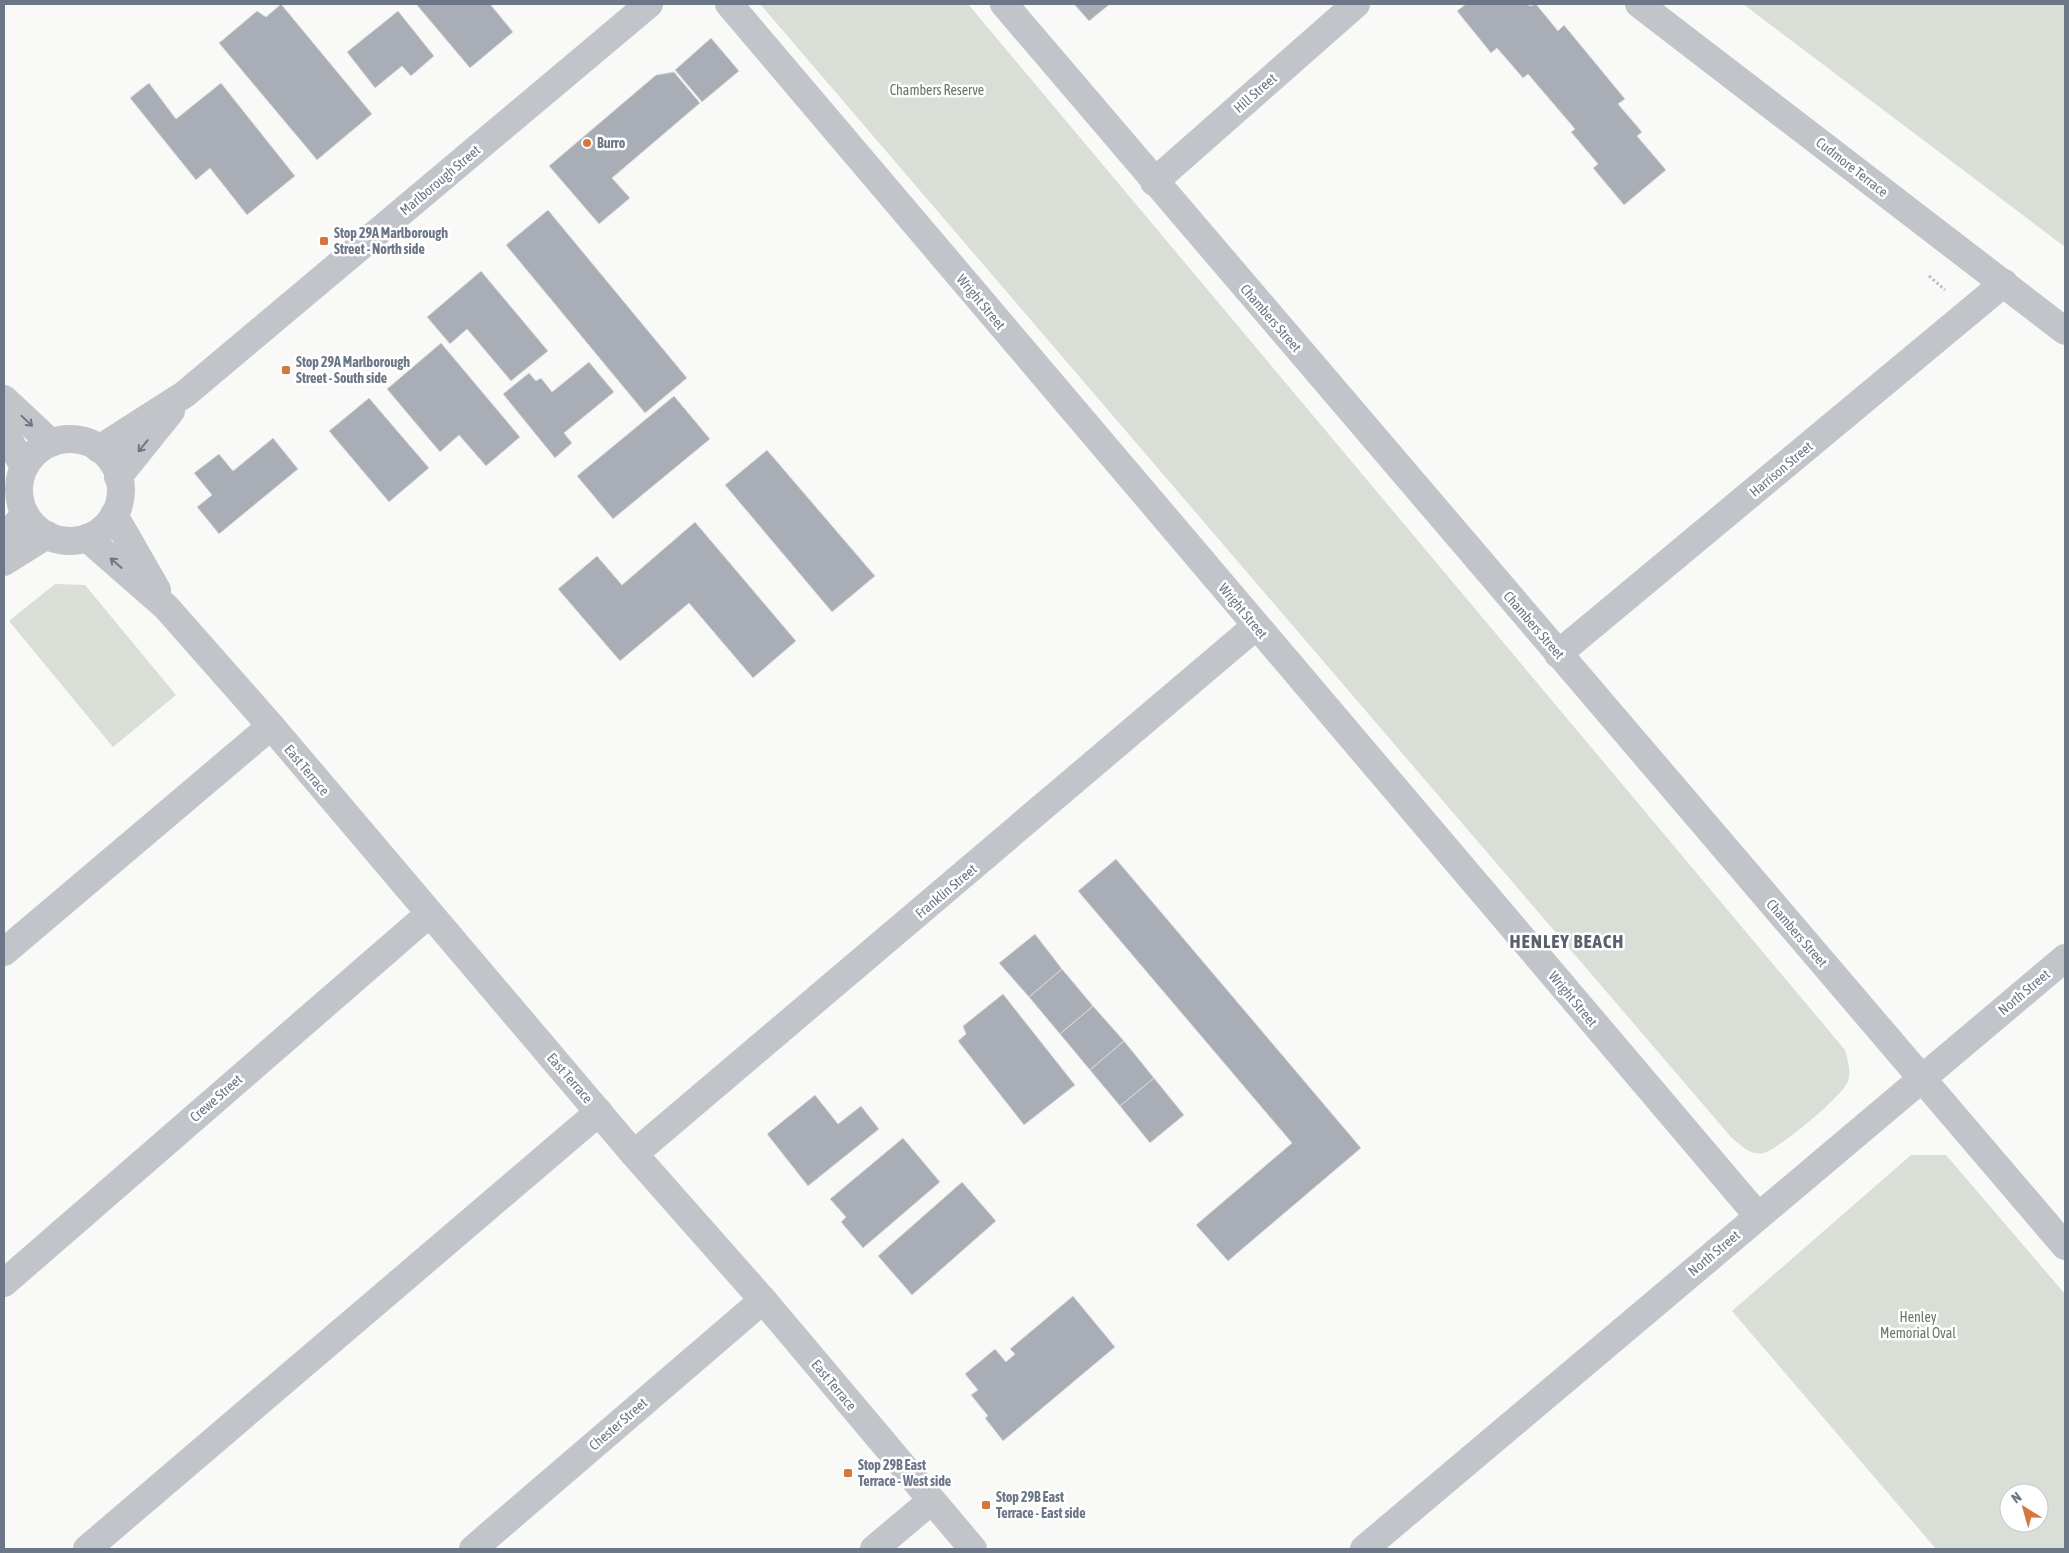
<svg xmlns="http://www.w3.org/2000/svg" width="2069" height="1553" font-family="'Asap Condensed',sans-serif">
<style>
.green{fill:#d9ded7;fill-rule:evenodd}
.building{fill:#a9aeb6;stroke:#dbdbda}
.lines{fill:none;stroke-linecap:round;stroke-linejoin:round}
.path{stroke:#bcbec1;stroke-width:3;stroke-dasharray:2.5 2.5;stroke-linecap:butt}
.minor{stroke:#c1c4c9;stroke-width:28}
.oneway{stroke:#6b7686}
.poi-dot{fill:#d4783d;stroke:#fff;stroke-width:2}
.labels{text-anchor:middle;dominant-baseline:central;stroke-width:5;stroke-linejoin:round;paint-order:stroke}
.park-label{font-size:14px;fill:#667866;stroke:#fff}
.street-label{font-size:14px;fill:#6b7686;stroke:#fff}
.poi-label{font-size:14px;font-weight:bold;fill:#6b7686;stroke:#fff;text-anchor:start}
.district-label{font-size:19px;font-weight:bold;letter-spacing:1px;fill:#59606b;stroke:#fff}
</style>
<rect width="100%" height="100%" fill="#f9f9f8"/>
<g class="green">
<path d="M760,4H968L1845,1050C1848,1061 1851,1070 1848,1081C1845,1094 1779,1149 1764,1153C1751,1156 1740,1145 1731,1137Z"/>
<path d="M1743,4H2065V247Z"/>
<path d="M55,584L85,585L176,695L113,747L9,621Z"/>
<path d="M1911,1155H1946L2065,1294V1549H1936L1732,1311ZM2009,1493H2039V1523H2009Z"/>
</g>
<g class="building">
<path d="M281,4L372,114L317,160L219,43L257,11L266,17Z"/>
<path d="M416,4H490L513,32L470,68Z"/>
<path d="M1074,4H1110L1089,21Z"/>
<path d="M1466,4H1527L1530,6L1536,4L1558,31L1564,25L1625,99L1618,104L1642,132L1637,136L1666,170L1624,205L1593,168L1598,164L1571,132L1575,129L1528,74L1523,78L1497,48L1491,53L1457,11Z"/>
<path d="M398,11L434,56L411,76L402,66L375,88L347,52Z"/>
<path d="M711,38L739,71L702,102L675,70Z"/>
<path d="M674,72L700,103L612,178L630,198L599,224L549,166L656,75Z"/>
<path d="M149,83L176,119L221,83L295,176L247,215L210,168L196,180L130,98Z"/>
<path d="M548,210L687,378L645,413L506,245Z"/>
<path d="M481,271L548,351L511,381L467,329L450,344L427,317Z"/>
<path d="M441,343L520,437L486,466L459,435L440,452L387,389Z"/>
<path d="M589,362L614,392L564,433L572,443L555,458L503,394L529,373L536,381L541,378L552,392Z"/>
<path d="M674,396L710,439L613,519L577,476Z"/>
<path d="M369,398L429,468L389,502L329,431Z"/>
<path d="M273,438L298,469L219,534L197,507L212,495L194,473L219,454L233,471Z"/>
<path d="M767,450L875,576L832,612L725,485Z"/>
<path d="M695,522L796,641L753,678L689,603L620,661L558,589L597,556L622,585Z"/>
<path d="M1116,859L1361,1148L1228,1261L1196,1225L1292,1143L1078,891Z"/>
<path d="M1035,934L1062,969L1029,997L999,963Z"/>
<path d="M1062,969L1093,1006L1060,1034L1029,997Z"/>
<path d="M1003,994L1075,1085L1024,1125L958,1041L966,1034L963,1026Z"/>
<path d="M1093,1006L1124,1041L1090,1070L1060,1034Z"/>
<path d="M1124,1041L1154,1078L1120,1106L1090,1070Z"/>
<path d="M1154,1078L1184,1115L1150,1143L1120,1106Z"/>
<path d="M815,1095L838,1124L861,1106L879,1129L808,1186L767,1134Z"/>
<path d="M903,1138L940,1182L863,1248L841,1222L846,1217L830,1199Z"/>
<path d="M962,1182L996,1221L912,1295L878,1256Z"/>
<path d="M1073,1296L1115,1347L1003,1441L985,1418L988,1416L971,1395L978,1390L965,1374L995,1349L1006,1362L1015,1354L1010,1349Z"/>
</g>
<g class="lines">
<path class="path" d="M1929,276L1945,290"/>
<g class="minor">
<path d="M729,4L1758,1216"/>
<path d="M1004,4L2065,1246"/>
<path d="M1639,4L2065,331"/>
<path d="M1154,182L1356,4"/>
<path d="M4,399L51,443"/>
<path d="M4,431L24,467"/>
<circle cx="70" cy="490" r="51"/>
<path d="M99,449L185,394L649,4"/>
<path d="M118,477L171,411"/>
<path d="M114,515L157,590"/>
<path d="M87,538L166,607L271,726L634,1154L763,1300L973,1549"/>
<path d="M4,539L25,514"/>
<path d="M4,562L47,535"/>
<path d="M1558,654L2004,283"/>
<path d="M4,952L271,726"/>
<path d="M634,1154L1256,626"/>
<path d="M4,1283L429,914"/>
<path d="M87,1549L599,1112"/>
<path d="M473,1549L763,1300"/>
<path d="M874,1549L931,1501"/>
<path d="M1364,1549L2065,958"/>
</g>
</g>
<defs><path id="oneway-shaft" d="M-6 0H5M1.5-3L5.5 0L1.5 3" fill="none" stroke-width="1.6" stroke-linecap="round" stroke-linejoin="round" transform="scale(1.25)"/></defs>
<g class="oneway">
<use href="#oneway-shaft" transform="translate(27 421) rotate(43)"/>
<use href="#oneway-shaft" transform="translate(143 446) rotate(129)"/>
<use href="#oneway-shaft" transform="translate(116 563) rotate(-139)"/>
</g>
<g class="poi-dot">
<circle cx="587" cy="143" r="5"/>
<rect x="319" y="236" width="10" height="10" rx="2.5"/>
<rect x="281" y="365" width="10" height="10" rx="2.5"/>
<rect x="843" y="1468" width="10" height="10" rx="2.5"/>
<rect x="981" y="1500" width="10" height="10" rx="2.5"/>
</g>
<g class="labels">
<g class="park-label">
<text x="937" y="90">Chambers Reserve</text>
<text x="1918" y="1317">Henley<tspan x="1918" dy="16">Memorial Oval</tspan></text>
</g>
<g class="street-label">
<text transform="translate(1255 93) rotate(-41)">Hill Street</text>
<text transform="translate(1852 167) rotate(38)">Cudmore Terrace</text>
<text transform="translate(440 180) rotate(-40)">Marlborough Street</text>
<text transform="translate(981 302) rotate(50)">Wright Street</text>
<text transform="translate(1271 318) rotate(49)">Chambers Street</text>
<text transform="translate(1781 469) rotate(-40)">Harrison Street</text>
<text transform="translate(1243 611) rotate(50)">Wright Street</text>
<text transform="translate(1534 625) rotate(49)">Chambers Street</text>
<text transform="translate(307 770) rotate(50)">East Terrace</text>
<text transform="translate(946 891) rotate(-40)">Franklin Street</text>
<text transform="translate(1797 933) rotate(49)">Chambers Street</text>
<text transform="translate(2024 992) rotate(-40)">North Street</text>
<text transform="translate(1573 999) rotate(50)">Wright Street</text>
<text transform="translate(570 1078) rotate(49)">East Terrace</text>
<text transform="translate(216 1098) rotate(-41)">Crewe Street</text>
<text transform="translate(1714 1253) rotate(-40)">North Street</text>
<text transform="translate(834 1385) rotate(50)">East Terrace</text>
<text transform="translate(618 1424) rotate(-41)">Chester Street</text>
</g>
<g class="poi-label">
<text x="597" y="143">Burro</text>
<text x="334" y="233">Stop 29A Marlborough<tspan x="334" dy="16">Street - North side</tspan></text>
<text x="296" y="362">Stop 29A Marlborough<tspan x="296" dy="16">Street - South side</tspan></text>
<text x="858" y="1465">Stop 29B East<tspan x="858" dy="16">Terrace - West side</tspan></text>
<text x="996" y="1497">Stop 29B East<tspan x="996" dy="16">Terrace - East side</tspan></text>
</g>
<g class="district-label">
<text x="1567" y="941">HENLEY BEACH</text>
</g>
</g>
<rect width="2069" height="1553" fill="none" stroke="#6b7686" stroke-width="10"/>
<g transform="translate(2024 1508) rotate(323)"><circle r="24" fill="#ffffff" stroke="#c4c8cf"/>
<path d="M0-4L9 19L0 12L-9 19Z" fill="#d4783d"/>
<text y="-8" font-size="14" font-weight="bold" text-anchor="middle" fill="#6b7686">N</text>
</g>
</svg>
